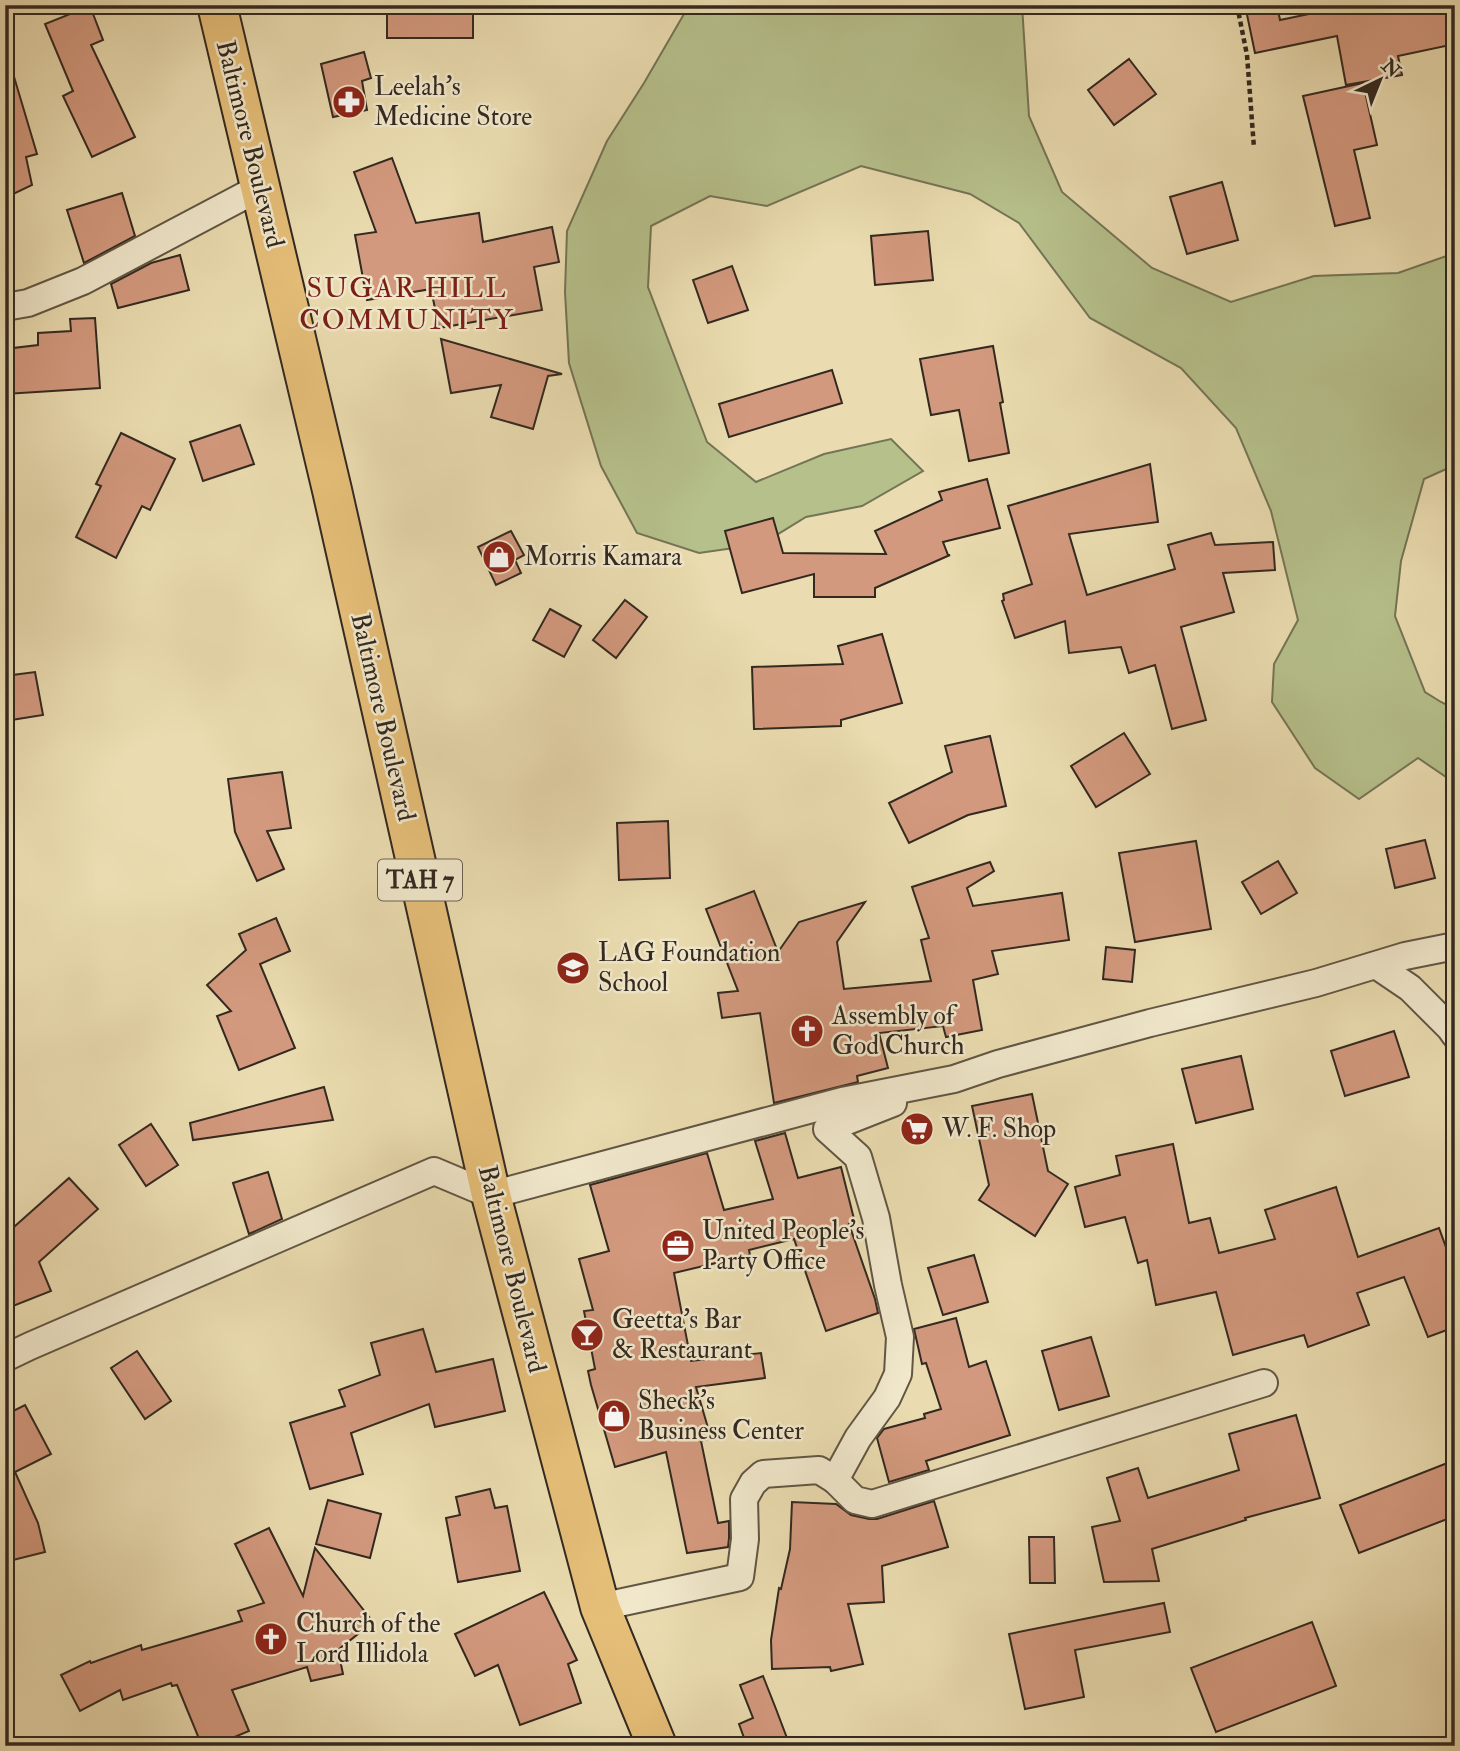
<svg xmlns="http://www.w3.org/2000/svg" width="1460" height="1751" font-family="'IM FELL Double Pica',serif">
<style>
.green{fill:#b6c08b;stroke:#747456;stroke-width:2}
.building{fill:#d3997e;stroke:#332920;stroke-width:2}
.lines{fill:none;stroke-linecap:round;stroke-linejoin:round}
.street-casing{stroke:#615644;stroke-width:30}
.highway-casing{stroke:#332920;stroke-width:42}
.path{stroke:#332920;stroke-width:4.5;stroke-dasharray:5 3.5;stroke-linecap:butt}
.street{stroke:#f1e8cc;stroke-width:26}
.highway{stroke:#e5be78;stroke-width:38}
.labels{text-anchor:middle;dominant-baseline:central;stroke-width:5;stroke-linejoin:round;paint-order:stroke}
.shield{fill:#f1e8cc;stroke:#6c6254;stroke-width:2}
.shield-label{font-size:24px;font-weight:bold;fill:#332920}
.poi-label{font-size:26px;fill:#332920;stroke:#f1e8cc;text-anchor:start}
.street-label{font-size:26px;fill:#332920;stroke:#f1e8cc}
.neighbourhood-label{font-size:28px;letter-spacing:2px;fill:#7a1f14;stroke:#f1e8cc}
</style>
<rect width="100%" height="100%" fill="#eadcb0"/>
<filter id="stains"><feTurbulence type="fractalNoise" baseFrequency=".00286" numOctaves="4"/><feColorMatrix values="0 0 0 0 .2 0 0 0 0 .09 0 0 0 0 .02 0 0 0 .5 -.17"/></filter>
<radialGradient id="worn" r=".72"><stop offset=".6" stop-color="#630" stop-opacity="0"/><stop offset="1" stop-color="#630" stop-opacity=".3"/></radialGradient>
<path class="green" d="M683,5H1022L1029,116L1062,192L1152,268L1231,302L1314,276L1398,273L1455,253V465L1424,479L1401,561L1395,616L1425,692L1441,702L1455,709V783L1418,758L1359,799L1315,768L1272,702L1274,664L1298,620L1271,511L1236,428L1181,368L1090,318L1019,223L970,194L861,166L767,206L710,196L651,226L648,287L707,442L756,482L824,454L891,439L923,471L862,506L806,517L762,544L699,553L637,533L601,466L569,363L565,292L567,231L607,141L644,83L684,14Z"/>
<g class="building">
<rect x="387" y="5" width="86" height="33"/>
<path d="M1245,5H1277L1280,20L1333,9L1332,5H1455V44L1398,56L1402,75L1346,85L1337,36L1255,53Z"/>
<path d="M90,6L103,40L91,45L135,137L92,157L63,96L73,91L45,24Z"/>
<path d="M364,52L371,78L362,81L367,110L333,117L321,64Z"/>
<path d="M1129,59L1156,94L1114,125L1088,90Z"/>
<path d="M12,70L37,154L26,157L32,185L5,198V71Z"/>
<path d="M1363,83L1377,145L1354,150L1370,218L1335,226L1303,96Z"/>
<path d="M392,158L416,223L479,213L483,242L552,227L559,262L534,267L542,310L439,328L431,289L367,300L355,235L376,232L354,172Z"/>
<path d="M1222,182L1238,240L1187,254L1170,197Z"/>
<path d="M122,193L135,236L84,263L67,210Z"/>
<path d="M928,231L933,280L875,285L871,236Z"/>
<path d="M180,255L189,290L118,308L111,284L151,263Z"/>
<path d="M732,266L748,310L708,323L693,280Z"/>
<path d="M95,318L100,388L5,394V349L38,345V333L71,331L70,319Z"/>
<path d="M441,339L562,374L548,376L533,429L491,417L501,385L451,393Z"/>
<path d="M993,346L1003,402L1000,403L1009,453L969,461L959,410L931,415L920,359Z"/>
<path d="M832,370L842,403L729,437L719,404Z"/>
<path d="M240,425L254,464L203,481L190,442Z"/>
<path d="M121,433L175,459L150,510L142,506L116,558L76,537L101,486L96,484Z"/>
<path d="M1150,464L1158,522L1069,534L1087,595L1175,569L1168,545L1211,533L1215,545L1273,542L1275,570L1223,573L1234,612L1181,627L1206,720L1172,729L1155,665L1129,673L1121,647L1069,653L1065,621L1015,638L1002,601L1004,600L1003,594L1032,584L1008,506Z"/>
<path d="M987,479L1000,528L943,542L948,555H950L875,588V597H814V574L742,593L725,531L773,518L783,553L886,554L875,531L942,500L939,492Z"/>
<path d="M511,531L524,555L515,560L521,573L496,585L478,547Z"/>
<path d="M625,600L647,617L616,658L593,640Z"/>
<path d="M550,609L581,626L564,657L533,640Z"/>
<path d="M882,634L902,703L841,720V726L754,729L752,667L843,664L838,646Z"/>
<path d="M35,672L43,715L5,721V676Z"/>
<path d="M1124,733L1150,774L1096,807L1071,766Z"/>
<path d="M990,736L1006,806L968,815L909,843L889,803L952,772L945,746Z"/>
<path d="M282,772L291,828L267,831L284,869L257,881L235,832L228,779Z"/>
<path d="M668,821L670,878L619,880L617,823Z"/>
<path d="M1425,840L1435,878L1395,888L1386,849Z"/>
<path d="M1196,841L1211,929L1135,942L1119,853Z"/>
<path d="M1278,861L1297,893L1261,914L1242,882Z"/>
<path d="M990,862L994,871L967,888L973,906L1062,893L1069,940L992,951L998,974L973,980L982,1030L946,1037L943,1026L879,1033L888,1068L857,1076L858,1082L774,1103L760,1013L722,1018L718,993L738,991L706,909L754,891L778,952L799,922L865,902L837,942L844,989L931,981L921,940L929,938L912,887Z"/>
<path d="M276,918L290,951L260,964L295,1048L239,1070L217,1016L231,1011L207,985L246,950L239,934Z"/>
<path d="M1106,947L1135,950L1132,982L1103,979Z"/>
<path d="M1394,1031L1409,1077L1345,1096L1331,1051Z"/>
<path d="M1241,1056L1253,1109L1196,1123L1182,1069Z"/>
<path d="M324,1087L333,1120L193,1140L190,1123Z"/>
<path d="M1032,1094L1048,1171L1068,1184L1035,1236L979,1200L989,1185L972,1106Z"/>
<path d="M151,1124L178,1165L146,1186L119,1145Z"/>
<path d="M785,1133L798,1178L841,1167L855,1223L849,1224L875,1299L878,1313L826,1331L794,1239L749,1250L750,1255L674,1273L691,1361L761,1353L765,1378L696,1387L711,1438L701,1441L718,1523L729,1521V1538L728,1547L687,1553L666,1452L615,1467L591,1385L588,1371L595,1369L584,1311L593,1310L579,1259L609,1251L590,1185L707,1153L724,1210L773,1199L755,1141Z"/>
<path d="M1173,1144L1189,1223L1210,1218L1219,1253L1275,1239L1265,1210L1336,1187L1358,1257L1439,1228L1455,1272V1327L1428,1337L1404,1277L1357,1293L1369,1325L1308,1347L1304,1335L1233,1355L1216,1292L1156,1305L1147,1260L1138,1263L1125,1217L1085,1227L1075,1187L1120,1175L1116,1156Z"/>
<path d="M268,1172L282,1219L249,1234L233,1183Z"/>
<path d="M69,1178L98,1209L39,1262L51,1291L13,1306L5,1284V1235Z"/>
<path d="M974,1255L988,1302L943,1315L928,1268Z"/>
<path d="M956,1318L969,1367L986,1361L1010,1435L926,1461L929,1470L889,1482L877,1438L884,1429L925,1418L924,1414L941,1409L926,1363L922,1364L914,1329Z"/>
<path d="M423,1329L436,1372L493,1359L505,1411L435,1427L429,1404L351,1433L363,1474L310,1489L290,1423L345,1406L339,1390L380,1375L371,1343Z"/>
<path d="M1091,1337L1109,1396L1059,1410L1042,1351Z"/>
<path d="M137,1351L171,1401L145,1419L111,1368Z"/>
<path d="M25,1405L51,1454L15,1472L38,1523L45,1552L5,1562V1415Z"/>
<path d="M1296,1415L1320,1498L1245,1518L1246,1520L1152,1549L1159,1581L1104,1582L1092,1527L1120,1521L1107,1478L1138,1468L1148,1498L1239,1470L1229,1434Z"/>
<path d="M1455,1460V1516L1359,1553L1340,1505Z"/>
<path d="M490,1489L495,1508L507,1506L520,1571L458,1582L446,1518L460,1515L456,1497Z"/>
<path d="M328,1500L381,1514L370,1558L316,1544Z"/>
<path d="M934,1501L948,1547L882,1566L884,1602L848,1604L863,1664L831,1671L830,1667L772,1669L771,1640L779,1588L781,1589L790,1549L792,1502L836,1504L851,1515L869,1519H877Z"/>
<path d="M269,1528L303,1596L315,1548L373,1622L338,1650L343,1674L311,1681L307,1667L232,1690L249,1731L213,1746H202L177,1685L172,1686L171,1683L123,1700L120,1690L80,1711L61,1675L90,1661L91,1663L141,1645L142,1650L242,1621L238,1611L264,1603L235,1544Z"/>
<path d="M1029,1537H1054L1055,1583H1030Z"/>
<path d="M544,1592L577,1660L568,1664L581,1703L520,1725L498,1665L475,1676L455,1634Z"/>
<path d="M1164,1603L1170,1632L1075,1650L1084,1697L1025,1709L1009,1634Z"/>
<path d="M1312,1622L1336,1686L1216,1732L1191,1668Z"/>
<path d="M763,1676L776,1709L790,1746H747L739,1724L753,1718L740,1685Z"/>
</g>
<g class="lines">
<defs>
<g id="street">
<path d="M5,307L28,303L83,281L261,187"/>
<path d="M1392,963L1379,967L1410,988L1450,1028L1455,1035"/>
<path d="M5,1358L30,1346L434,1171L491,1195L842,1101L954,1079L998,1064L1150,1023L1316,983L1405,956L1455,946"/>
<path d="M835,1480L858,1438L887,1398L898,1374L900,1337L888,1285L876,1218L858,1157L827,1129L893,1103"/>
<path d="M600,1607L740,1577L745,1539L744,1499L753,1483L763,1474L819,1470L835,1480L855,1500L872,1504L1264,1383"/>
</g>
<path id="highway" d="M217,5L332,490L491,1195L600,1607L657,1746"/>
</defs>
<use href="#street" class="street-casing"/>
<use href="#highway" class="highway-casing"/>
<path class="path" d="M1237,5L1247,55L1254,148"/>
<use href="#street" class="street"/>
<use href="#highway" class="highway"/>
</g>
<defs>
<symbol id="pharmacy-disc" viewBox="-11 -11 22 22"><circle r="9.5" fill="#8f2418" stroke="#f1e8cc"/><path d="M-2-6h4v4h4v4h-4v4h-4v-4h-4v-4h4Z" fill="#fff"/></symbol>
<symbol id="shop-disc" viewBox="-11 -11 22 22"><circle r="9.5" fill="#8f2418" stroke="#f1e8cc"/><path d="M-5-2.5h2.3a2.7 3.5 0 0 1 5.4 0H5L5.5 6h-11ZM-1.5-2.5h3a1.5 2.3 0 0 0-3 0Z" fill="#fff"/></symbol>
<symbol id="school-disc" viewBox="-11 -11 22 22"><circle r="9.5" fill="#8f2418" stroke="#f1e8cc"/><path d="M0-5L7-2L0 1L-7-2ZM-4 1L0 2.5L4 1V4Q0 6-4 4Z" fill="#fff"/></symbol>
<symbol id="church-disc" viewBox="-11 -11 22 22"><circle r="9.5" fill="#8f2418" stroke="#f1e8cc"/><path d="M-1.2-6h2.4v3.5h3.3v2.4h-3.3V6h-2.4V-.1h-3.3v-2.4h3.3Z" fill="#fff"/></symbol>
<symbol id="supermarket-disc" viewBox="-11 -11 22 22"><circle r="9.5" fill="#8f2418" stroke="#f1e8cc"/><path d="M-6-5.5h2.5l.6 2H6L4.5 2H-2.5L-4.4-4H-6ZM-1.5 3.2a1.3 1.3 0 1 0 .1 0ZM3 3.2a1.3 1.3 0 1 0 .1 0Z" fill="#fff"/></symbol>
<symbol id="office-disc" viewBox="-11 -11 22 22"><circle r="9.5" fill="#8f2418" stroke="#f1e8cc"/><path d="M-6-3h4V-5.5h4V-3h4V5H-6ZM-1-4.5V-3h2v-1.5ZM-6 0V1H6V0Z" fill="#fff"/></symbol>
<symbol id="bar-disc" viewBox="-11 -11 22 22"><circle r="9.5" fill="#8f2418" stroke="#f1e8cc"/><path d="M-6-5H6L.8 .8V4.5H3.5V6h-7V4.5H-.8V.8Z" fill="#fff"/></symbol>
</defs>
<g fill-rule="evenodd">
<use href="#pharmacy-disc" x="330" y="83" width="38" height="38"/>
<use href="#shop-disc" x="480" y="538" width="38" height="38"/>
<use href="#school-disc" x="554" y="949" width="38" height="38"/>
<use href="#church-disc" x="788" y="1012" width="38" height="38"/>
<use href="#supermarket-disc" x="898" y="1110" width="38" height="38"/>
<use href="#office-disc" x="659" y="1227" width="38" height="38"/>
<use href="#bar-disc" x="568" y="1316" width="38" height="38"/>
<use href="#shop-disc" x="595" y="1397" width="38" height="38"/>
<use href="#church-disc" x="252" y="1620" width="38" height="38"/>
</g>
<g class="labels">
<rect class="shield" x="378" y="859.5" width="84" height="41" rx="5"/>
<g class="shield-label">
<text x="420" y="880">TAH 7</text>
</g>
<g class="poi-label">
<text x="374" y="87">Leelah's<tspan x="374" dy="30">Medicine Store</tspan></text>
<text x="524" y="557">Morris Kamara</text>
<text x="598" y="953">LAG Foundation<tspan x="598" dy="30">School</tspan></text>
<text x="832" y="1016">Assembly of<tspan x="832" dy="30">God Church</tspan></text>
<text x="942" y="1129">W. F. Shop</text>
<text x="702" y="1231">United People's<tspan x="702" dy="30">Party Office</tspan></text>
<text x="612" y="1320">Geetta's Bar<tspan x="612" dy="30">&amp; Restaurant</tspan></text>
<text x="638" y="1401">Sheck's<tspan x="638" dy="30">Business Center</tspan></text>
<text x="296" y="1624">Church of the<tspan x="296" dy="30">Lord Illidola</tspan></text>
</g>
<g class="street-label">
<text transform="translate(250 144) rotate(76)">Baltimore Boulevard</text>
<text transform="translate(383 717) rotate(77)">Baltimore Boulevard</text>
<text transform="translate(512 1269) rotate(76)">Baltimore Boulevard</text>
</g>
<g class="neighbourhood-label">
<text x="407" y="288">SUGAR HILL<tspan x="407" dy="32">COMMUNITY</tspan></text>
</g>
</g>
<rect width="1460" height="1751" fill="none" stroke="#eadcb0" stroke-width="28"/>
<rect x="7" y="7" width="1446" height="1737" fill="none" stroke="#332920" stroke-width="3.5"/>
<rect x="14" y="14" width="1432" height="1723" fill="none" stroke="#332920" stroke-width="2"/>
<g transform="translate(1380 80) rotate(43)" stroke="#f1e8cc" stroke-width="5" paint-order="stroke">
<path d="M0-5L12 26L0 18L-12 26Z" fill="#332920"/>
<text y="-10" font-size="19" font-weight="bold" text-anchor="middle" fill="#332920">N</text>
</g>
<rect width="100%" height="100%" filter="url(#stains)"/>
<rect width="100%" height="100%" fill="url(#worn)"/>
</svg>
